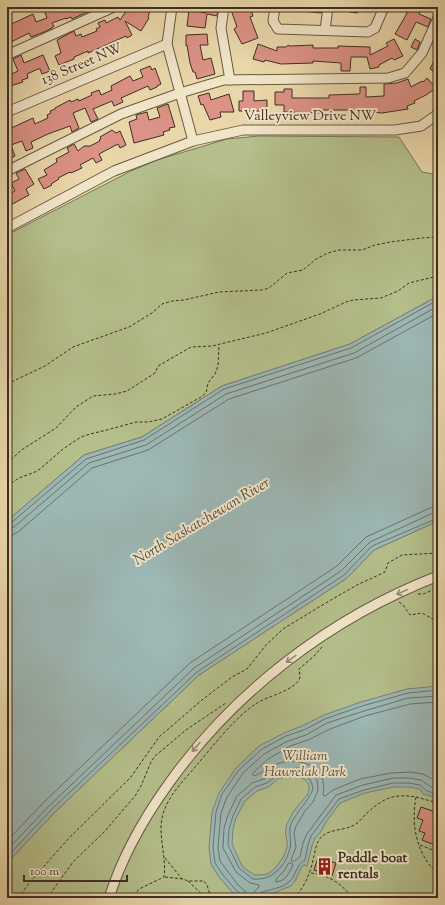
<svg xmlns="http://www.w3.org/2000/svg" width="445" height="905" font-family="'Sorts Mill Goudy',serif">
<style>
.green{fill:#b4bf8b;stroke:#787757}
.water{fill:#9cb7b4;stroke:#76817a;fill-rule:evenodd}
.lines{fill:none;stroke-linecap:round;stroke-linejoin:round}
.shore{stroke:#6c736c;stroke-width:1}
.building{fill:#dc9286;stroke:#3d2f23}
.minor-casing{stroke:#685945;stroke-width:11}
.path{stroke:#3d2f23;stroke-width:1;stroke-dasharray:3 2;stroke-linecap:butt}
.minor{stroke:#f1e5c8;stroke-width:9}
.oneway{stroke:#978a76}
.labels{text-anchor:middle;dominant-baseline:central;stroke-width:4;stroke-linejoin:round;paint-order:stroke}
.street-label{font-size:14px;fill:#3d2f23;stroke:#f1e5c8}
.park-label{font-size:14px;font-style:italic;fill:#554c38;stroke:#f1e5c8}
.poi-label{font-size:14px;font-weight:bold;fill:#3d2f23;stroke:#f1e5c8;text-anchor:start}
.water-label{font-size:15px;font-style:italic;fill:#504a40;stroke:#f1e5c8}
</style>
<rect width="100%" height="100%" fill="#e9d7aa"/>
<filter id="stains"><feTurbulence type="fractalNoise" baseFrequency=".005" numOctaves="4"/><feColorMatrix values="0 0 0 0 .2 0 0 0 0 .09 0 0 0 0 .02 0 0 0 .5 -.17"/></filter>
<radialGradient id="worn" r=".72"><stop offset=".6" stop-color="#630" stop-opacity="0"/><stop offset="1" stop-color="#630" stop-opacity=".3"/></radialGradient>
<g class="green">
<path d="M259,136L399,137L422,172L438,175V296L350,344L222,386L142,437L84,455L7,521V235L131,171L157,160L227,139Z"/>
<path d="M438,521V898H7V863L55,812L199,675L347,578L374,550Z"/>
</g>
<g class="water">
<path d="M438,296V521L374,550L347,578L199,675L55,812L7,863V521L84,455L142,437L222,386L350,344Z"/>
<path d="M438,686V798L423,794L420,789L409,787H393L365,793L340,803L326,822L320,833L315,838L312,846L307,866L304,865L302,866L295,881L291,886L271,894L264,895L259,898H244L238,896L232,892L219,877L211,864L209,847L212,812L219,793L236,768L259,746L284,733L302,726L324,715L361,702L407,689ZM298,776C303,778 310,782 309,789C309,796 301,801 297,807C294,811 291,815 289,820C282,833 288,837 287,847C285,856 277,868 269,873C266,875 259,875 254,875L242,866L232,844L233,829L236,818L245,801L257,791L268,787L279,778Z"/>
</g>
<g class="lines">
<g class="shore">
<path d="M7,524L11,523L86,459L144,440L224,389L351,348L438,300"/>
<path d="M7,529L14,527L89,463L146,445L226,394L354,353L438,306"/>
<path d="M7,535H12L18,532L92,468L148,450L229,399L356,358L438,313"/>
<path d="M438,702L410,704L365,716L330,729L308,740L290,746L268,759L252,774L254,776C262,773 267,768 274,765C297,755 329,765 323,795L325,796L333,790L360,779L391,773L410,772L423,774L438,782"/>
<path d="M298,772C308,775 312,780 313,789C308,802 297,811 291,824C288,833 292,840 290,848C286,866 272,881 253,879L239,868L228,845L229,829L233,816L241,799L255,787L267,783L278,775Z"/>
<path d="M7,841L45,801L190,663L337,566L366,537L430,508L438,507"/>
<path d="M7,850L49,806L194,668L341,571L370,542L433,513H438"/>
<path d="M7,857L52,809L197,672L344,575L372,546L438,518"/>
<path d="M289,863H292L293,865C289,873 286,881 276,882V879L284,871Z"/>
<path d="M242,898L241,894L235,889L223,875L215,863L213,847L216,812L222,794L239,770L262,749L286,736L304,730L325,719L362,706L408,693L438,690"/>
<path d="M247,898L245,891L238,885L220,861L218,847L221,813L227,797L243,773L264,754L288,741L306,735L327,723L364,711L408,698L438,696"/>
<path d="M252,898L254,892L259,887V885L250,883L236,872L223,848L224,828L228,815L237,796L252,783L264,779L277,770L299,768L307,770L314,776L317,780L318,790L313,802L305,811L296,826L294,833L296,847L291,860L293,862L300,857L303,843L307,834L336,795L363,785L393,778H409L421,780L431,787L438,789"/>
<path d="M257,898L260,893C269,889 282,889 290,881C297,874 295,866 305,860L308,845L311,836L339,799L364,790L393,783H409L420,785L427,791L438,794"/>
</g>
</g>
<g class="building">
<path d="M51,7H98L72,19L71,17L66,19V18L52,23L54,26L52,27V28L44,32L31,37L29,33L7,44V26L33,14L36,22L47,18L44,10Z"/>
<path d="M129,7L137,11L138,7H151L148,17L149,18L141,31L125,21L132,35L127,38L126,36L88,53V51L74,57V59L59,65L55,56L61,53L57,40L74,31L76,36L81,34L82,37L97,31L96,29L100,27L98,23L105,20L106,23L118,17L120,20Z"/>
<path d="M207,7L218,8L217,16L207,14L205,28L187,26L189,10L206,13Z"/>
<path d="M230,7H250L253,16L250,17L258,38L242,44L234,29L237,27Z"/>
<path d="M293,7H322L321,13L293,10Z"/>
<path d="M339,7H358L357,13L338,10Z"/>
<path d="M407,7H422L419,14L431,19L428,27L416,22L407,40L395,34L406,15L407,13L405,11Z"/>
<path d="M207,34L208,45H200L203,60L211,58L215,74L197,79L195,72H193L190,63L187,45L186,46V35Z"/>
<path d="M394,39L403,56L394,60L392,58L379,65V67L370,69L367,57H351L350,71H341V63L313,61V63L281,64L265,60L264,62L253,59L258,44L277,51V47H286L288,45L290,46L313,45V48H338V46L370,47V55L388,46L386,43Z"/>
<path d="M415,39L420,42L417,50L411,47Z"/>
<path d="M438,53V74L430,69Z"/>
<path d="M21,55L24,63L43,55L50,71L42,74L40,69H38L27,74L28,78L22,80L23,82L7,87V76L18,71L13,59Z"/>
<path d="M150,66L152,70L155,68L161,84L157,86V87L150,90L148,86L121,98L123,102L114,106L112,101L93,109L98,119L91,122L85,108L73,113L79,128L72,132L70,126L48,134L31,142L33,148L26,151L22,141L11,145L15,156L7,160V130L33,118L35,124L48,118L47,115L51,113L50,111L55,109V108L70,100L71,102L78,99L79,101L92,95L91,93L99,90L101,95L112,90L111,86L130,76L133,81L143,77L140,70Z"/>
<path d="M427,78L436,88L426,95L414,101L415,103L407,106L408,109L382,113L372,112V110H360V112H351V110H321V113L284,112V105H275V92H284V89H292V98H329V95L359,94L360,93V87H366V97L384,96V84L397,83L408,79L411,87L422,81L423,82Z"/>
<path d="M243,91H254V101L267,100V111H239V101H243Z"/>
<path d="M209,93L211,100L229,94L234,112H220L221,117L210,120L203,104L201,105L198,96Z"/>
<path d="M168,104L175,127L169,128L170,130L163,132L164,135L134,143L129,122L137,119L136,115L147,112L149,120L160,117L157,108Z"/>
<path d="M112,130L116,133L120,131L126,145L120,148L118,144L99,154L102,160L96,163L93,158L80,165L82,168L71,173L70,172L58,178L59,179L51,184L52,185L44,189L38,179L47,175L44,170L57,162L56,159L69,152L67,148L74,144L78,151L84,146H90L100,141L99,140L101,139L100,137Z"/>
<path d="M25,169L34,184L26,189L29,195L7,207V195L15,191L11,183L19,179L16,173Z"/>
<path d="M421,807L438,813V846L422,840L425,833L419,831L423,820L417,818Z"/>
<path d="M318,858L336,863L332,876L314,870Z"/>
</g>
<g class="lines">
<defs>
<g id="minor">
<path d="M172,7L167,44L193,141"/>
<path d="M224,7L221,28L230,80"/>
<path d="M275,7L273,21L278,29L368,32L375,28"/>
<path d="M375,28L384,7"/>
<path d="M325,30L328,7"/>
<path d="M7,55L114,7"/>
<path d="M7,112L167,44"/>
<path d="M7,171L121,114L180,93L224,80L388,78L405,73L422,53L438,18"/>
<path d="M7,228L114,171L193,141L243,130H395L421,126L438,114"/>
<path d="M109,898C122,857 142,821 167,786C234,691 330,618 438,576"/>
</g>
</defs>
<use href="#minor" class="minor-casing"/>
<g class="path">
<path d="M7,384L45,366L73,347L129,327L152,313L162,304L172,301L184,300L219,292L262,290L269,288L287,273L303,270L316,259L328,253L339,250H362L375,245L390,242L422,238L438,237"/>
<path d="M7,463L23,449L56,428L76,407L93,396L115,394L127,391L155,373L158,366L191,347L212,346L266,333L320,314L346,302L353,300L381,298L398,291L409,283L438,276"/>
<path d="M7,486L19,478L35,472L40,469L63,449L81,437L90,434L107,430L136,422H148L162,419L201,397L206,393L208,383L215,374L218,366L219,346"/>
<path d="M418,594H423L438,588"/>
<path d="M399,602L403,605L410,615L422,613L433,619L436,614L438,601"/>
<path d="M416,797L438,803"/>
<path d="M420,845L438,852"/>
<path d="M165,858L182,879"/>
<path d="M311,873C331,876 340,883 353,898"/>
<path d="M165,877L183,879L188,881H204L207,885L211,898"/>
<path d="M188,881L206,898"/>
<path d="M18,898L30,882L69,838L131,777L159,737L202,700L232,677L247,669L266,645L283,629L324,604L357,585L385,572L388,563L402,555L438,553"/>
<path d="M47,898L73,862L105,831L135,796L141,786L151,762L155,756L186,730L226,703"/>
<path d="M129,898L141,888L164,877C167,855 156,832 164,811C170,794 184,780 196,766C213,746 235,717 257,703C268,696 297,690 300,677L299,669L314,656L322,647"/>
<path d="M294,898C304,888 310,874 313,860C315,854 315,846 319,840C325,829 342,831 352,826C358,824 362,818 366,814C382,799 393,793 416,797C411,825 416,854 438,874"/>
</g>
<use href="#minor" class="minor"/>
</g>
<defs><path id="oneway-shaft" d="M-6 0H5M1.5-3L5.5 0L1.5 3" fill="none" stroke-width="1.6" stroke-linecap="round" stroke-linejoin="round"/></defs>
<g class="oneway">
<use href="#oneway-shaft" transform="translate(402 592) rotate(155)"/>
<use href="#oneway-shaft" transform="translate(291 659) rotate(144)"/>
<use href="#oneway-shaft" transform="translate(196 747) rotate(131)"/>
</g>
<defs>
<symbol id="building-bare" viewBox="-9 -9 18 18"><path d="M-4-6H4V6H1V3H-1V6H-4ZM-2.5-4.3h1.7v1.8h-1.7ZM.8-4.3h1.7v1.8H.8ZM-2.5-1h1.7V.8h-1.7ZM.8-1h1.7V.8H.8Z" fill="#8f2418" stroke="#f1e5c8" stroke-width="2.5" paint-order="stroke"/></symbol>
</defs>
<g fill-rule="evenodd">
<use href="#building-bare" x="312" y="854" width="25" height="25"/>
</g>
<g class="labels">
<g class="street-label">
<text transform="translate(82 65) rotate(-23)">138 Street NW</text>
<text x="310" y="117">Valleyview Drive NW</text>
</g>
<g class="park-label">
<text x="305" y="757">William<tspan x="305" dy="16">Hawrelak Park</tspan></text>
</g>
<g class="poi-label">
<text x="338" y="859">Paddle boat<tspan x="338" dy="16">rentals</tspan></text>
</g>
<g class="water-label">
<text transform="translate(202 522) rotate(-31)">North Saskatchewan River</text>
</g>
</g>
<rect width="445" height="905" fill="none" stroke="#e9d7aa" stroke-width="24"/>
<rect x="8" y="8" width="429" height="889" fill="none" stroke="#3d2f23" stroke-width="2"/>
<rect x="12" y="12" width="421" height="881" fill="none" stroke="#3d2f23"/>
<path d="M24 875v6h103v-6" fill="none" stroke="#3d2f23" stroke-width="2"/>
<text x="30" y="875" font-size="12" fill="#3d2f23" stroke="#f1e5c8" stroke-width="3" paint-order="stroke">100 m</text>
<rect width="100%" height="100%" filter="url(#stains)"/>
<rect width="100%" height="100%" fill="url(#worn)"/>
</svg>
